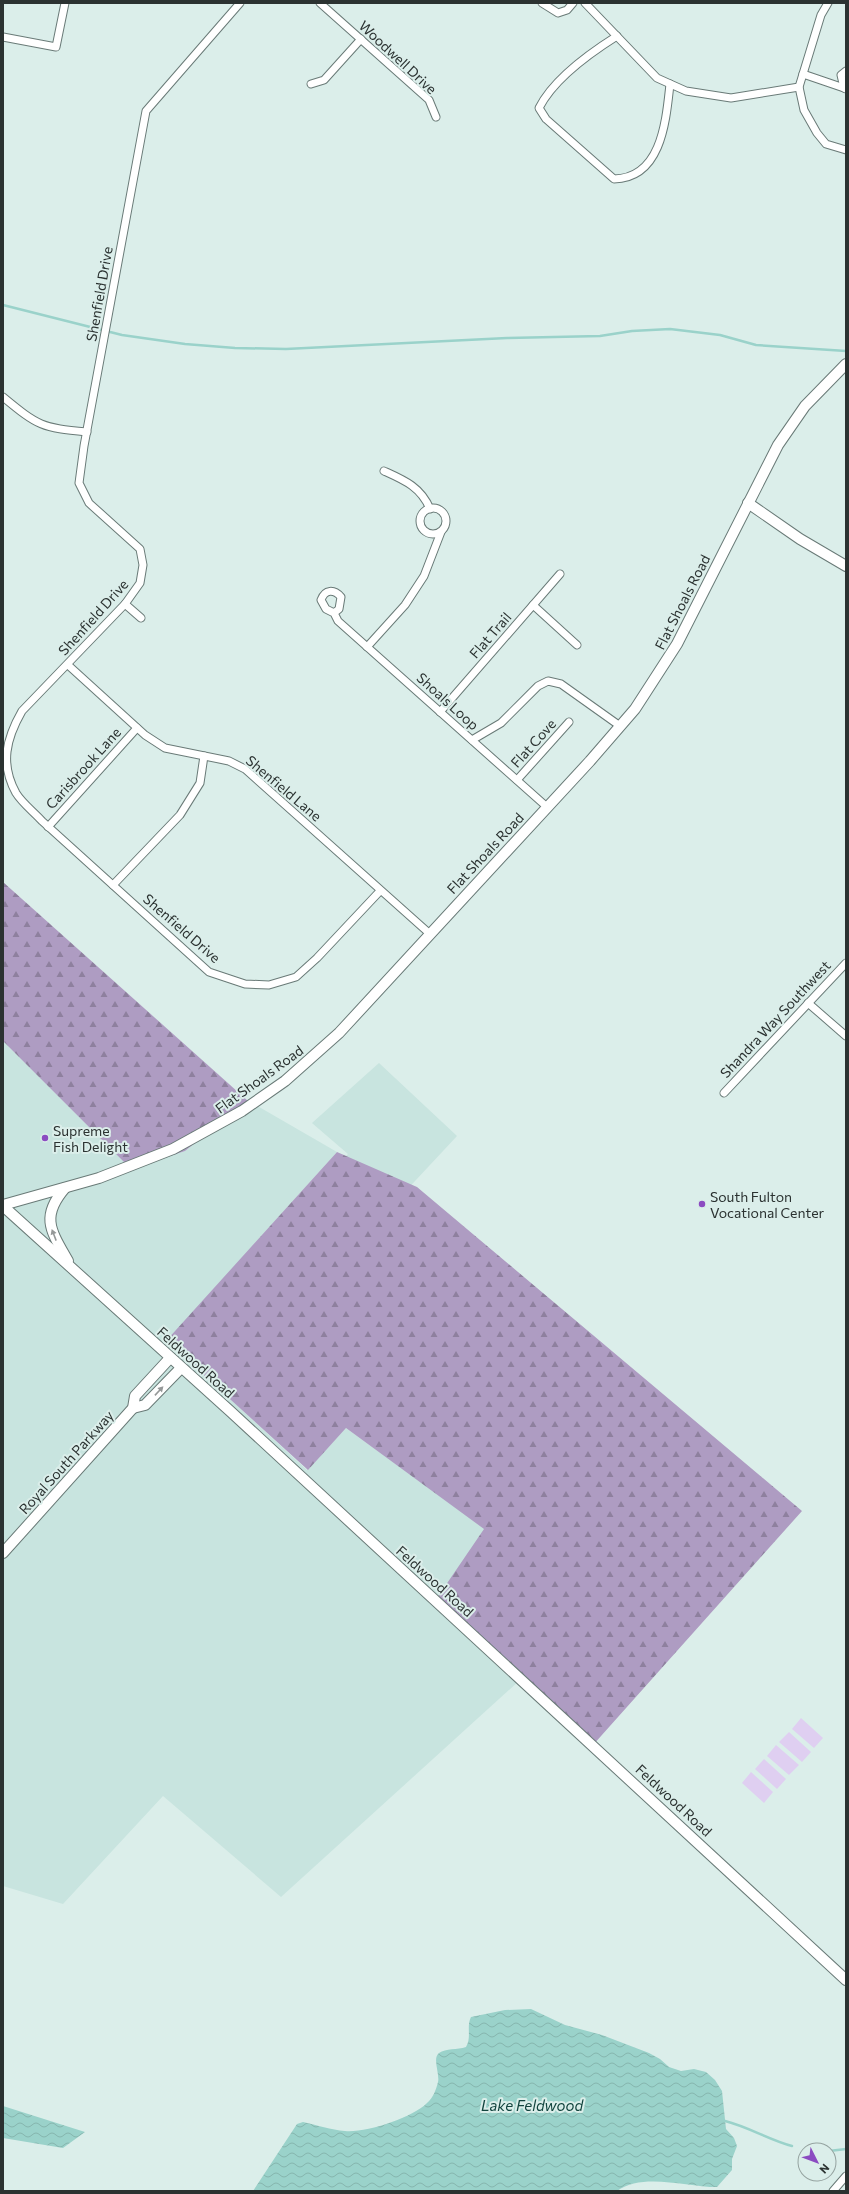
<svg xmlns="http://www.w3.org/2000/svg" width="849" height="2194" font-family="Commissioner,sans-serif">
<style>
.built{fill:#c8e4df}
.forest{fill:url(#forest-firs)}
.pitch{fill:#dfcff1}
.water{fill:url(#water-waves)}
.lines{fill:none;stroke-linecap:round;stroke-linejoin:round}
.stream{stroke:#9ad2ca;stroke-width:2.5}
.street-casing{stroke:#697a77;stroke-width:9}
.secondary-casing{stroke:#697a77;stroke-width:12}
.street{stroke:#fff;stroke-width:7}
.secondary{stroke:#fff;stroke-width:10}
.oneway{fill:#959898}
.poi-dot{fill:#8b4bc1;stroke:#dbeeea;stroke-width:1.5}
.labels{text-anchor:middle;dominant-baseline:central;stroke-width:4;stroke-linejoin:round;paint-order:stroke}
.street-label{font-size:14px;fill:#2b3231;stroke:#dbeeea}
.poi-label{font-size:14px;fill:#2b3231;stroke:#dbeeea;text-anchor:start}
.water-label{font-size:15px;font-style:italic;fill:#12443e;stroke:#dbeeea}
</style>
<defs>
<pattern id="forest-firs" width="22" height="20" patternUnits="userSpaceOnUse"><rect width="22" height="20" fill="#ae9cc2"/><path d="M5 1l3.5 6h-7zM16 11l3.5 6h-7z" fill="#8e809e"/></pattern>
<pattern id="water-waves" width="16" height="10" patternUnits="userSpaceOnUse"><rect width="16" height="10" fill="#9ad2ca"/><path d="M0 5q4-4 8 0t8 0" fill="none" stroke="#85b5ae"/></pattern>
</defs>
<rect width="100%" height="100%" fill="#dbeeea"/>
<g class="built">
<path d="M3,1041L131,1169L185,1151L249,1101L337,1152L167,1341L307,1470L346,1428L485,1529L437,1599L520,1680L281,1897L163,1796L63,1904L3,1886Z"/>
<path d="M379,1063L457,1136L331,1271L279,1225L348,1154L312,1123Z"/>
</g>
<g class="forest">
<path d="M3,882L248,1101L185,1151L131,1169L3,1041Z"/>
<path d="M337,1152L417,1187L802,1511L593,1745L437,1598L484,1529L346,1428L308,1470L166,1341Z"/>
</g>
<g class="pitch">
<path d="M801,1718L823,1738L814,1748L792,1729Z"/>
<path d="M789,1732L811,1752L802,1762L779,1742Z"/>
<path d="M776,1745L799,1765L789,1775L767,1756Z"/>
<path d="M764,1759L786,1779L777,1789L755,1769Z"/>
<path d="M751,1772L773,1792L764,1803L742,1783Z"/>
</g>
<g class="water">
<path d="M531,2009L565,2025L602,2035L649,2053L660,2059L669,2067L681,2071L694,2069L706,2072L715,2080L722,2091L726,2129L734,2138L737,2146L732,2159V2170L717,2187C686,2187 643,2172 617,2191H253L297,2124L303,2122C317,2125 331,2130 345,2131C366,2133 412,2118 427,2103C433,2098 436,2090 438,2082C440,2074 432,2058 439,2053C446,2048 457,2050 466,2047C472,2037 466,2027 471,2017L505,2010Z"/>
<path d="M3,2106L85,2132L63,2148L3,2138Z"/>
</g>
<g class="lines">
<g class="stream">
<path d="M3,305L122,335L185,344L235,348L286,349L507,338L600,336L632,331L670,329L720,335L756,345L846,351"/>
<path d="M725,2121C749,2127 769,2140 792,2146"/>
<path d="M812,2150H813"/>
<path d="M829,2151L846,2149"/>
</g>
<defs>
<g id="street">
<path d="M240,3L146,111L84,446L79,483L89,503L140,549L143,565L140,583L125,604L22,711C6,739 0,764 16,793C22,803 34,812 42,821L209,972L245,984L269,985L296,977L317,958L380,891"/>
<path d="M320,3L429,100L436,117"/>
<path d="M542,3L558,13L567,10L573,3"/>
<path d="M585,3L657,78L686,91L731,98L799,87"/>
<path d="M828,3L821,15L799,87L804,110L817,133L826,144L846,150"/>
<path d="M617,36C590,53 553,80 539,108L546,119L614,179C662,178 666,120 670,84"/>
<path d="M3,37L56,47L65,3"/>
<path d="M803,74L844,88"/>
<path d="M311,84L324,80L361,39"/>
<path d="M846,89L844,88L841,75L846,71"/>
<path d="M3,397C38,426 42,428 87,432"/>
<path d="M384,471C404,480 421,487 430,509"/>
<circle cx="433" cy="521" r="13"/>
<path d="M125,604L141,618"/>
<path d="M533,605L577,645"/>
<path d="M334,613L326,609L321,600C325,589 334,589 341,597L339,609L334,613L338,621L547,807"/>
<path d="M367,647L405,605L424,576L441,532"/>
<path d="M68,665L145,735L165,748L229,761L245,769L430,934"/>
<path d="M440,712L560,574"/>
<path d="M472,740L501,723L538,686L548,681L561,684L620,726"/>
<path d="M517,780L569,722"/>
<path d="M48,827L137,728"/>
<path d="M113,885L180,815L200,783L204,756"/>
<path d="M808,1003L846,1036"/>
<path d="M724,1093L846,963"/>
<path d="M833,2191L846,2176"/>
</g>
<g id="secondary">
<path d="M748,503L800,539L846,566"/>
<path d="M65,1188C40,1217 51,1231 68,1261"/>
<path d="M3,1205L99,1178L173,1149L242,1111L285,1081L339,1033L590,761L635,709L677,644L778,445L805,406L846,364"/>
<path d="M3,1206L230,1411L846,1980"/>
<path d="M133,1408L145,1405L181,1368"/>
<path d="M3,1553L133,1408L135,1396L170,1358"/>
</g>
</defs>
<use href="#street" class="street-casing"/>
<use href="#secondary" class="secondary-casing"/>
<use href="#street" class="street"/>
<use href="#secondary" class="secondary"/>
</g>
<defs><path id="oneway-solid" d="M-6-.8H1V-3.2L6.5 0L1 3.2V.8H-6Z"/></defs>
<g class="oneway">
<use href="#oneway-solid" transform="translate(54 1235) rotate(-111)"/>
<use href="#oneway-solid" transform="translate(159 1391) rotate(-47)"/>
</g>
<g class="poi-dot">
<circle cx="45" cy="1138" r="4"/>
<circle cx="702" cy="1204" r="4"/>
</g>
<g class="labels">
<g class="street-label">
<text transform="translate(398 57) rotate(43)">Woodwell Drive</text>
<text transform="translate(99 294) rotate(-80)">Shenfield Drive</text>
<text transform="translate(682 602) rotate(-63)">Flat Shoals Road</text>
<text transform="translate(93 617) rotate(-48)">Shenfield Drive</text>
<text transform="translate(490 635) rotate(-49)">Flat Trail</text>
<text transform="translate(448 701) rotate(42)">Shoals Loop</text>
<text transform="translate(533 743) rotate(-48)">Flat Cove</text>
<text transform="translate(83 768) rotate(-48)">Carisbrook Lane</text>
<text transform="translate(284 788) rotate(40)">Shenfield Lane</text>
<text transform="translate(485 853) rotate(-47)">Flat Shoals Road</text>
<text transform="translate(182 928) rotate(41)">Shenfield Drive</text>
<text transform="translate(775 1019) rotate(-47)">Shandra Way Southwest</text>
<text transform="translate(259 1079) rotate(-36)">Flat Shoals Road</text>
<text transform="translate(196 1362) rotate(42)">Feldwood Road</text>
<text transform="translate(66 1462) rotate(-48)">Royal South Parkway</text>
<text transform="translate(435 1581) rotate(42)">Feldwood Road</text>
<text transform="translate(674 1800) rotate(43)">Feldwood Road</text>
</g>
<g class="poi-label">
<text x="53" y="1130">Supreme<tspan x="53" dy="16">Fish Delight</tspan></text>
<text x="710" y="1196">South Fulton<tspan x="710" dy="16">Vocational Center</tspan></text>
</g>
<g class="water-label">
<text x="532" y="2105">Lake Feldwood</text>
</g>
</g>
<rect width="849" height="2194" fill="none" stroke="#2b3231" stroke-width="8"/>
<g transform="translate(817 2162) rotate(132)"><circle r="19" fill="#dbeeea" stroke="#95a3a0"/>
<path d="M0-3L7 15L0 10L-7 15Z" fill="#8b4bc1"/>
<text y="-6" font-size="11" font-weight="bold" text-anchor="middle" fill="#2b3231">N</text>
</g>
</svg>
